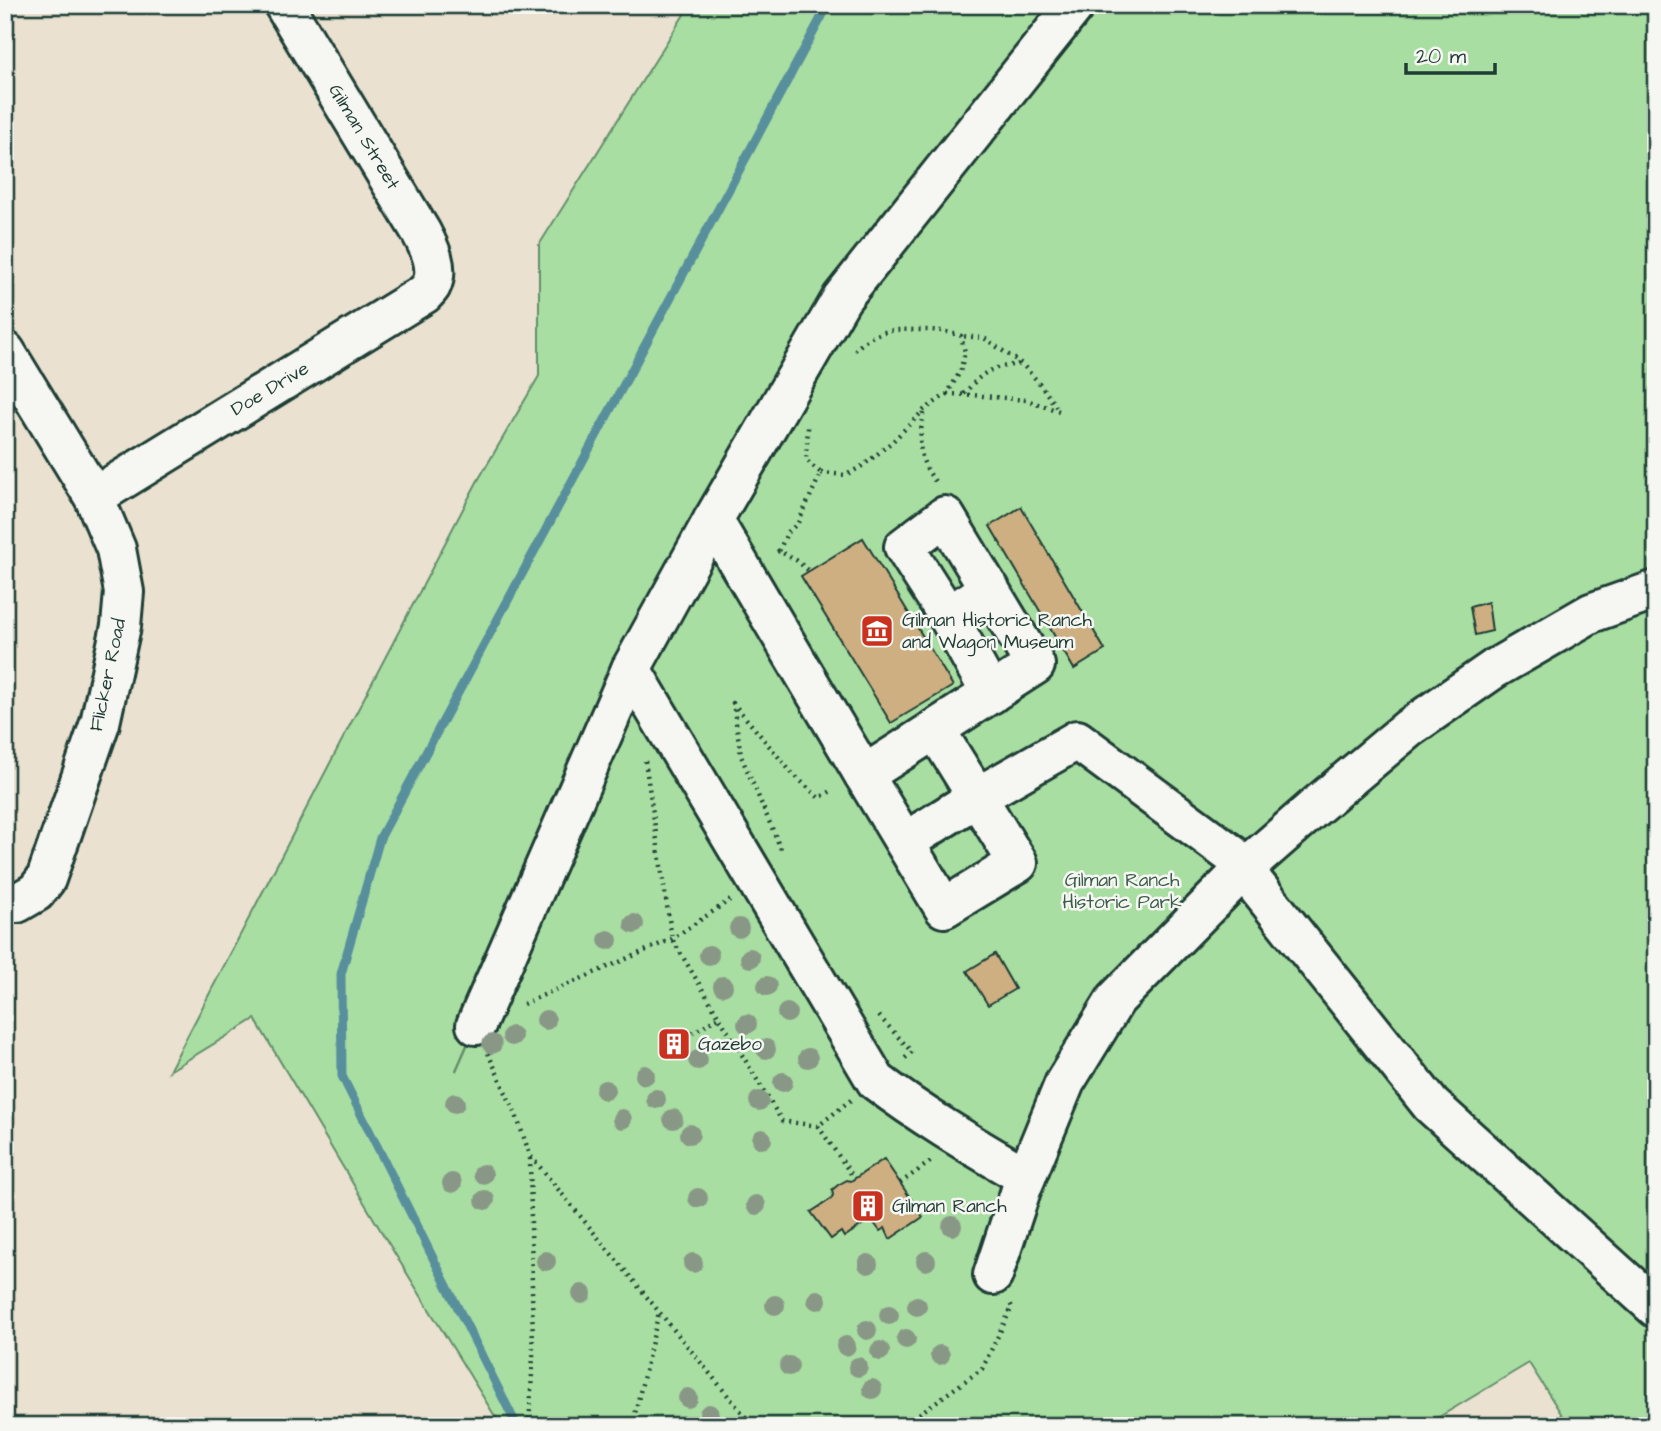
<svg xmlns="http://www.w3.org/2000/svg" width="1661" height="1431" font-family="'Architects Daughter',sans-serif">
<style>
.green{fill:#a8dea2;stroke:#648e6b;stroke-width:2;fill-rule:evenodd}
.lines{fill:none;stroke-linecap:round;stroke-linejoin:round}
.stream{stroke:#598f9c;stroke-width:9}
.building{fill:#ceaf82;stroke:#1f3d34;stroke-width:2}
.minor-casing{stroke:#1f3d34;stroke-width:44}
.path{stroke:#1f3d34;stroke-width:4.5;stroke-dasharray:2 5;stroke-linecap:butt}
.minor{stroke:#f6f6f2;stroke-width:38}
.tree{fill:#899886}
.labels{text-anchor:middle;dominant-baseline:central;stroke-width:5;stroke-linejoin:round;paint-order:stroke}
.street-label{font-size:19px;fill:#1f3d34;stroke:#f6f6f2}
.poi-label{font-size:19px;fill:#1f3d34;stroke:#f6f6f2;text-anchor:start}
.park-label{font-size:19px;fill:#3a5d4a;stroke:#f6f6f2}
</style>
<rect width="100%" height="100%" fill="#eae1d0"/>
<filter id="ink" filterUnits="userSpaceOnUse"><feTurbulence type="fractalNoise" baseFrequency=".0143" numOctaves="2"/><feDisplacementMap in="SourceGraphic" scale="14" xChannelSelector="R" yChannelSelector="G"/><feConvolveMatrix kernelMatrix="1 2 1 2 8 2 1 2 1" color-interpolation-filters="sRGB"/></filter>
<g filter="url(#ink)">
<path class="green" d="M690,5H1656V1426H1569L1529,1363L1424,1426H501L384,1236L255,1019L169,1071L477,482L539,376V245ZM631,669V675L456,1071V1070Z"/>
<g class="lines">
<path class="stream" d="M517,1426L342,1076L341,974L380,838L828,5"/>
</g>
<g class="building">
<path d="M1021,507L1105,650L1074,669L990,526Z"/>
<path d="M863,538L953,686L891,723L801,576Z"/>
<path d="M1488,602L1492,631L1475,635L1470,607Z"/>
<path d="M995,954L1015,989L988,1005L967,971Z"/>
<path d="M676,1033L685,1047L681,1053L674,1055L669,1051L664,1040L669,1034Z"/>
<path d="M884,1159L923,1217L890,1239L885,1228L880,1231L871,1219L844,1237L841,1232L831,1239L811,1212L831,1199L833,1195L832,1190L838,1185L847,1180L851,1181Z"/>
</g>
<g class="lines">
<defs>
<g id="minor">
<path d="M5,351L94,497L116,549L124,592L121,626L100,723L46,879L36,892L17,903L5,902"/>
<path d="M94,497L424,294C426,292 429,289 431,286C440,268 429,247 421,232L284,5"/>
<path d="M713,520L864,775L1035,665L945,516L904,547L948,616L990,589"/>
<path d="M948,616L991,694"/>
<path d="M631,669L876,1081C923,1117 975,1147 1026,1177"/>
<path d="M864,775L944,908L1018,863L935,729"/>
<path d="M905,842L977,797L1077,740L1231,854L1431,1105L1656,1308"/>
<path d="M476,1025L631,669L713,520L842,298L1075,5"/>
<path d="M993,1275L1022,1187L1065,1082L1116,999L1243,870L1315,807L1409,728L1494,669L1591,613L1656,590"/>
</g>
</defs>
<use href="#minor" class="minor-casing"/>
<g class="path">
<path d="M947,394L972,395L1026,400L1059,411L1040,384L1022,364L984,338L961,336"/>
<path d="M964,394C983,371 991,367 1021,364"/>
<path d="M924,413C918,444 917,458 937,484"/>
<path d="M821,473L846,475L864,465L893,441L924,410L947,394L960,372L965,352L961,336C943,330 935,330 916,330C886,329 873,331 851,354"/>
<path d="M779,551L787,533L798,523L821,473L806,460L808,427"/>
<path d="M777,552L779,551L796,560L809,571"/>
<path d="M645,761L672,939L782,1121L818,1126L851,1100"/>
<path d="M781,849L741,756L733,703L792,773L819,798L833,790"/>
<path d="M523,1004L672,939L730,900"/>
<path d="M879,1016L912,1052L903,1060"/>
<path d="M680,1040L719,1017"/>
<path d="M488,1053L516,1115L530,1155L753,1426"/>
<path d="M818,1126L854,1178"/>
<path d="M900,1183L933,1160"/>
<path d="M529,1426L533,1356L530,1156"/>
<path d="M632,1426L659,1312"/>
<path d="M902,1426L982,1369L1012,1307L1010,1303"/>
</g>
<use href="#minor" class="minor"/>
</g>
<g class="tree">
<circle cx="634" cy="924" r="10"/>
<circle cx="739" cy="928" r="10"/>
<circle cx="608" cy="940" r="10"/>
<circle cx="709" cy="955" r="10"/>
<circle cx="750" cy="958" r="10"/>
<circle cx="723" cy="986" r="10"/>
<circle cx="767" cy="986" r="10"/>
<circle cx="787" cy="1013" r="10"/>
<circle cx="546" cy="1020" r="10"/>
<circle cx="747" cy="1024" r="10"/>
<circle cx="512" cy="1036" r="10"/>
<circle cx="492" cy="1044" r="10"/>
<circle cx="766" cy="1049" r="10"/>
<circle cx="808" cy="1058" r="10"/>
<circle cx="698" cy="1060" r="10"/>
<circle cx="645" cy="1075" r="10"/>
<circle cx="783" cy="1082" r="10"/>
<circle cx="605" cy="1090" r="10"/>
<circle cx="656" cy="1099" r="10"/>
<circle cx="759" cy="1101" r="10"/>
<circle cx="455" cy="1103" r="10"/>
<circle cx="622" cy="1119" r="10"/>
<circle cx="673" cy="1119" r="10"/>
<circle cx="690" cy="1134" r="10"/>
<circle cx="762" cy="1139" r="10"/>
<circle cx="483" cy="1174" r="10"/>
<circle cx="452" cy="1183" r="10"/>
<circle cx="698" cy="1198" r="10"/>
<circle cx="485" cy="1200" r="10"/>
<circle cx="756" cy="1205" r="10"/>
<circle cx="952" cy="1226" r="10"/>
<circle cx="546" cy="1261" r="10"/>
<circle cx="926" cy="1261" r="10"/>
<circle cx="693" cy="1263" r="10"/>
<circle cx="868" cy="1264" r="10"/>
<circle cx="582" cy="1294" r="10"/>
<circle cx="817" cy="1300" r="10"/>
<circle cx="775" cy="1305" r="10"/>
<circle cx="917" cy="1306" r="10"/>
<circle cx="889" cy="1315" r="10"/>
<circle cx="867" cy="1330" r="10"/>
<circle cx="906" cy="1339" r="10"/>
<circle cx="846" cy="1346" r="10"/>
<circle cx="880" cy="1351" r="10"/>
<circle cx="940" cy="1355" r="10"/>
<circle cx="789" cy="1366" r="10"/>
<circle cx="858" cy="1367" r="10"/>
<circle cx="872" cy="1389" r="10"/>
<circle cx="688" cy="1398" r="10"/>
<circle cx="709" cy="1414" r="10"/>
</g>
</g>
<defs>
<symbol id="museum-square" viewBox="-11 -11 22 22"><rect x="-9" y="-9" width="18" height="18" rx="4" fill="#c8321e" stroke="#f6f6f2"/><path d="M0-6L6-3V-2H-6V-3ZM-5-1h2V3h-2ZM-1-1h2V3h-2ZM3-1h2V3H3ZM-6 4H6V6H-6Z" fill="#fff"/></symbol>
<symbol id="building-square" viewBox="-11 -11 22 22"><rect x="-9" y="-9" width="18" height="18" rx="4" fill="#c8321e" stroke="#f6f6f2"/><path d="M-4-6H4V6H1V3H-1V6H-4ZM-2.5-4.3h1.7v1.8h-1.7ZM.8-4.3h1.7v1.8H.8ZM-2.5-1h1.7V.8h-1.7ZM.8-1h1.7V.8H.8Z" fill="#fff"/></symbol>
</defs>
<g fill-rule="evenodd">
<use href="#museum-square" x="858" y="612" width="38" height="38"/>
<use href="#building-square" x="655" y="1025" width="38" height="38"/>
<use href="#building-square" x="849" y="1187" width="38" height="38"/>
</g>
<g class="labels">
<g class="street-label">
<text transform="translate(364 137) rotate(59)">Gilman Street</text>
<text transform="translate(270 389) rotate(-31)">Doe Drive</text>
<text transform="translate(108 675) rotate(-78)">Flicker Road</text>
</g>
<g class="poi-label">
<text x="902" y="620">Gilman Historic Ranch<tspan x="902" dy="22">and Wagon Museum</tspan></text>
<text x="698" y="1044">Gazebo</text>
<text x="892" y="1206">Gilman Ranch</text>
</g>
<g class="park-label">
<text x="1122" y="880">Gilman Ranch<tspan x="1122" dy="22">Historic Park</tspan></text>
</g>
</g>
<rect width="1661" height="1431" fill="none" stroke="#f6f6f2" stroke-width="28"/>
<rect x="14" y="14" width="1633" height="1403" fill="none" stroke="#1f3d34" stroke-width="2.5" filter="url(#ink)"/>
<path d="M1406 63v10h89v-10" fill="none" stroke="#1f3d34" stroke-width="3.5"/>
<text x="1416" y="63" font-size="21" fill="#1f3d34" stroke="#f6f6f2" stroke-width="5" paint-order="stroke">20 m</text>
</svg>
